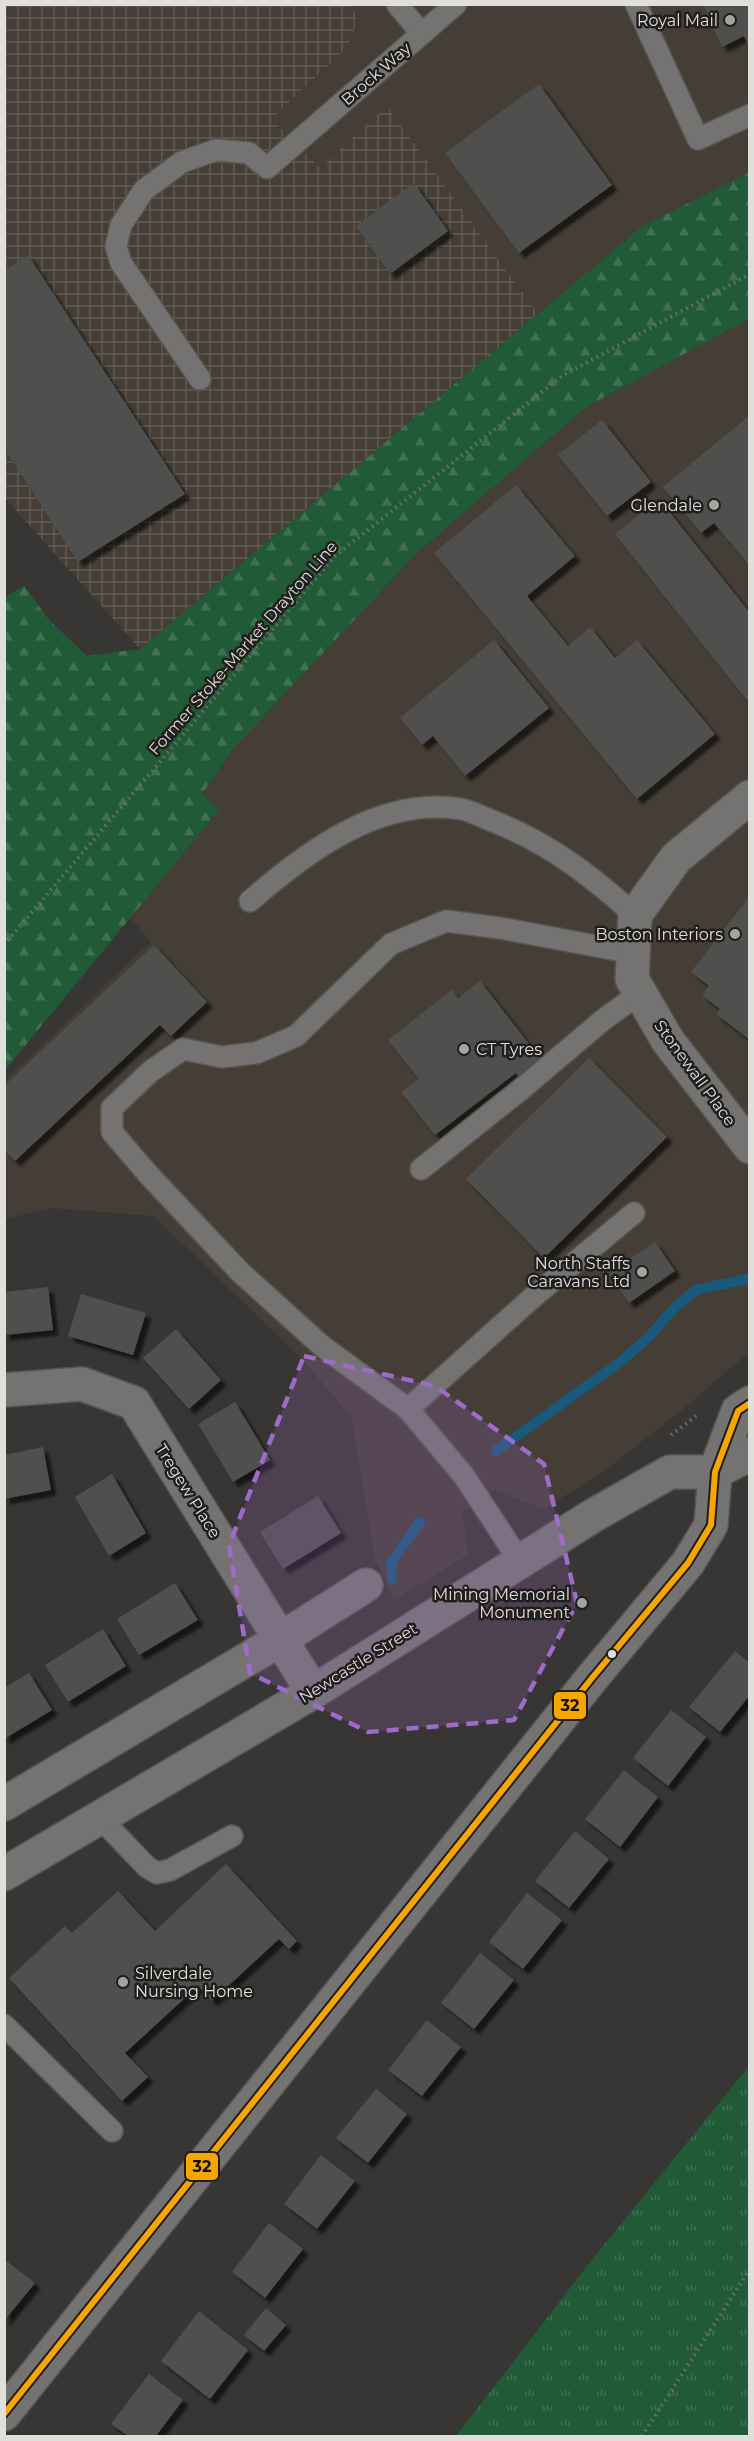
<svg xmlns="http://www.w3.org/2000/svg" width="754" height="2441" font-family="Montserrat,sans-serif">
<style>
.built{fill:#453e36}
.industrial{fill:url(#industrial-grid)}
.grass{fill:url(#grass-tufts)}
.forest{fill:url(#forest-firs)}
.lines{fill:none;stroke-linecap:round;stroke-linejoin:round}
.stream{stroke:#19597b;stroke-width:10}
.building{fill:#504f4e;filter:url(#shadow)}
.service-casing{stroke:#565552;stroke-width:24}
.minor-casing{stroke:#565552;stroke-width:36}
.tertiary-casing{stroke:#565552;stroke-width:36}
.secondary-casing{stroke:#565552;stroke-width:36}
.path{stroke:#71706e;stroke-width:4;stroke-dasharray:1.5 4.5;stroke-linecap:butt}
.service{stroke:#747371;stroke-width:21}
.minor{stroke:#747371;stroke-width:33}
.tertiary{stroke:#747371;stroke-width:33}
.secondary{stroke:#747371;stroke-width:33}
.bus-1-casing{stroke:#201e1c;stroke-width:10}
.bus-1{stroke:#f7a600;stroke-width:6}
.marked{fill:#9f6bc9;fill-opacity:0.2;stroke:#9f6bc9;stroke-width:4.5;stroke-dasharray:12 8;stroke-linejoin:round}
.poi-dot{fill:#a6a4a1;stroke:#201e1c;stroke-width:2}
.bus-dot{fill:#e1dfdc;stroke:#201e1c;stroke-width:2}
.labels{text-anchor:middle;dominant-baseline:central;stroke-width:5;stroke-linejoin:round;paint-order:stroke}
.poi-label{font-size:16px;fill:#e1dfdc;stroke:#201e1c;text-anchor:end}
.street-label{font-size:16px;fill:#e1dfdc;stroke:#201e1c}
.line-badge{stroke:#201e1c;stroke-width:2}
.pale-badge-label{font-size:16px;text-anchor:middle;font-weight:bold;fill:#111}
</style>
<defs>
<pattern id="industrial-grid" width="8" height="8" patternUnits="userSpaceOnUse" patternTransform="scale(1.5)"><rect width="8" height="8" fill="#453e36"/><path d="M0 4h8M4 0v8" fill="none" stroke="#605952"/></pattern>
<pattern id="grass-tufts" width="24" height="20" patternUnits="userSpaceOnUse" patternTransform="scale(1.5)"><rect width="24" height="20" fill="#215a36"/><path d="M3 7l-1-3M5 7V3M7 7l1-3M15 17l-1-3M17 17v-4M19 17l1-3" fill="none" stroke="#417152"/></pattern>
<pattern id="forest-firs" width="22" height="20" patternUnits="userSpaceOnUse" patternTransform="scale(1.5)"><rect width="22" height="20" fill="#215a36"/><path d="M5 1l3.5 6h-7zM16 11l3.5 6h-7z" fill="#417152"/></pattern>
<filter id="shadow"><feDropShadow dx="5.5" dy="5.5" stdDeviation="1.5" flood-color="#0009"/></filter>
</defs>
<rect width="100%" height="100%" fill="#383634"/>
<g class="built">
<path d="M351,5H749V172L641,227L538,314L387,107L320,168L272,119L348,46L356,16Z"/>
<path d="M749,319V1352L682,1410L600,1474L543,1509L494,1490L481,1502L463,1512L468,1555L394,1600L375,1559L351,1417L301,1358L154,1216L51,1208L5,1219V1080L151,942L130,917L219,810L202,795L233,749L417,553L586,407Z"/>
</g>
<path class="industrial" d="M4,5H351L356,16L354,31L348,46L272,119L320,168L387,106L538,314L140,649L5,498Z"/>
<path class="grass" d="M749,2066V2436H456L587,2266Z"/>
<path class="forest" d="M749,172V319L586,407L417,553L233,749L202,794L219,810L5,1070V597L24,586L49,620L87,656L140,649L641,227Z"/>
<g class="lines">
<g class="stream">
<path d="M496,1451L620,1362L648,1338L676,1306L696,1290L750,1278"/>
<path d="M392,1579L391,1563L420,1522"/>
</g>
</g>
<g class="building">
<path d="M703,4H750V49L744,36L722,47Z"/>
<path d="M539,84L612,185L519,253L445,153Z"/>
<path d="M414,183L448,231L390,274L356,226Z"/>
<path d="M28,255L185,494L78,562L4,448V271Z"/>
<path d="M750,415V566L714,523L701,533L663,487Z"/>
<path d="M602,420L651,482L607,516L558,455Z"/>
<path d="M516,485L575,556L527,596L568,646L590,627L615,658L637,640L715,734L637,799L434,553Z"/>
<path d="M659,499L750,613V704L615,534Z"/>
<path d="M494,640L549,708L465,776L433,736L422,745L400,718Z"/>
<path d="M750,896V1040L716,1014L720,1009L702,995L709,986L691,972Z"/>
<path d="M154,945L207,1002L171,1036L160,1025L15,1161L4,1150V1086Z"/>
<path d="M480,981L540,1058L518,1076L516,1073L435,1135L401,1092L419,1079L388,1040L452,990L458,998Z"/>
<path d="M589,1058L667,1137L544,1258L466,1179Z"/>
<path d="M655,1242L675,1271L629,1303L609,1273Z"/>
<path d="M48,1287L53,1330L4,1335V1292Z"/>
<path d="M81,1294L146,1313L133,1355L68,1336Z"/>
<path d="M176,1329L221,1380L189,1409L143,1358Z"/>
<path d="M235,1402L270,1460L233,1482L198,1424Z"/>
<path d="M43,1447L51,1490L4,1499V1455Z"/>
<path d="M112,1474L146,1533L109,1556L75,1497Z"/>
<path d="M318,1496L341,1533L283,1569L260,1532Z"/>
<path d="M175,1583L198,1620L139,1655L117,1619Z"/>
<path d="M103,1629L126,1666L68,1702L45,1665Z"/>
<path d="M735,1651L750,1663V1695L720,1732L689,1707Z"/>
<path d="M29,1673L52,1710L4,1739V1688Z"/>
<path d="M671,1710L706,1737L668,1786L633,1758Z"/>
<path d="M624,1770L658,1797L620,1847L585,1819Z"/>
<path d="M575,1831L609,1859L569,1908L535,1881Z"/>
<path d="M226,1864L297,1941L289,1949L279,1939L212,2001L198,1986L125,2053L148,2077L122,2101L9,1978L65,1926L72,1933L118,1891L155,1931Z"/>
<path d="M527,1893L562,1920L523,1969L489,1942Z"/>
<path d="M480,1953L514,1980L474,2029L441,2003Z"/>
<path d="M427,2020L461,2047L422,2096L388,2070Z"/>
<path d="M376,2089L407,2114L368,2163L336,2138Z"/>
<path d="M321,2155L355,2181L317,2229L284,2204Z"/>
<path d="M269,2223L303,2249L265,2298L232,2272Z"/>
<path d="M4,2259L35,2283L4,2321Z"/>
<path d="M266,2308L286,2325L264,2351L244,2335Z"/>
<path d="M199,2311L248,2350L210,2399L161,2361Z"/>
<path d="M149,2374L183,2400L156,2436H128L111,2424Z"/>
</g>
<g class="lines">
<defs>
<g id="service">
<path d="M397,4L422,34"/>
<path d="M636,4L698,139L750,115"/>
<path d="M200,379L121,263L116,246L121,225L144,190L182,162L216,150L249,153L267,168L456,4"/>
<path d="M250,901C306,852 380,796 461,809C472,811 484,818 495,822C550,844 590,875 635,915"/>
<path d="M421,1169L519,1091L603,1020L640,993"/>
<path d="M408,1409L322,1346L240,1272L147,1173L112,1132V1108L151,1071L183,1049L222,1057L256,1053L296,1036L391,944L446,921L500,928L633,953"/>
<path d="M521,1563L464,1476L408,1409L532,1298L634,1213"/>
<path d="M100,1818L147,1867L157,1873L170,1870L232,1836"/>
<path d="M4,2025L112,2131"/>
</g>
<g id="minor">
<path d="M750,797L676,858L635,915L632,979L668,1041L750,1147"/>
<path d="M4,1390L82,1384L134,1403L313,1692"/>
<path d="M4,1804L281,1639L366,1585"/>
</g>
<path id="tertiary" d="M4,2414L592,1678L688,1563L711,1525L715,1472"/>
<g id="secondary">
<path d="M715,1472L738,1411L750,1403"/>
<path d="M4,1874L313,1692L594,1515L670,1472H715L750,1454"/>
</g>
</defs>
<use href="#service" class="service-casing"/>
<use href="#minor" class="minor-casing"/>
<use href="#tertiary" class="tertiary-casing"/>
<use href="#secondary" class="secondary-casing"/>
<g class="path">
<path d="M4,945L335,556L562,376L750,274"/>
<path d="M671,1435L696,1416"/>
<path d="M642,2436L750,2269"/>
</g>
<use href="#service" class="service"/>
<use href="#minor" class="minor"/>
<use href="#tertiary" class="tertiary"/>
<use href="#secondary" class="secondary"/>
<defs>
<path id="bus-1" d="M4,2414L592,1678L688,1563L711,1525L715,1472L738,1411L750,1403"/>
</defs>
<use href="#bus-1" class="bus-1-casing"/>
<use href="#bus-1" class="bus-1"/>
</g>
<path class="marked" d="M304,1356L435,1386L544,1464L577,1603L514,1720L368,1732L250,1673L229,1545Z"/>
<g class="poi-dot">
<circle cx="730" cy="20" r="6"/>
<circle cx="714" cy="505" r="6"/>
<circle cx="735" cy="934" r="6"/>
<circle cx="464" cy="1049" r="6"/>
<circle cx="642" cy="1272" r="6"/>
<circle cx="582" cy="1603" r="6"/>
<circle cx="123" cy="1982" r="6"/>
</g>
<circle class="bus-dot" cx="612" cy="1654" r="5"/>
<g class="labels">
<g class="poi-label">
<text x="718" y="20">Royal Mail</text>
<text x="702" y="505">Glendale</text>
<text x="723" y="934">Boston Interiors</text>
<text x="476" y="1049" text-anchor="start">CT Tyres</text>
<text x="630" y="1263">North Staffs<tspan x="630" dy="18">Caravans Ltd</tspan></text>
<text x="570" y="1594">Mining Memorial<tspan x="570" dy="18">Monument</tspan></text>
<text x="135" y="1973" text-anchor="start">Silverdale<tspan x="135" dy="18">Nursing Home</tspan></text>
</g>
<g class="street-label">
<text transform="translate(376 74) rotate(-41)">Brock Way</text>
<text transform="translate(243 648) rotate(-49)">Former Stoke-Market Drayton Line</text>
<text transform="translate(695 1073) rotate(54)">Stonewall Place</text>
<text transform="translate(188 1491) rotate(58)">Tregew Place</text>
<text transform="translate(358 1663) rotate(-32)">Newcastle Street</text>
</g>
</g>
<g class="line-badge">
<rect x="553" y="1691" width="34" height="29" rx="6" fill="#f7a600"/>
<rect x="185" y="2152" width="34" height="29" rx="6" fill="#f7a600"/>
</g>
<g class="pale-badge-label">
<text x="570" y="1711">32</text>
<text x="202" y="2172">32</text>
</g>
<rect width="754" height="2441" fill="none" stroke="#e1dfdc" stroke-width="12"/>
</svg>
